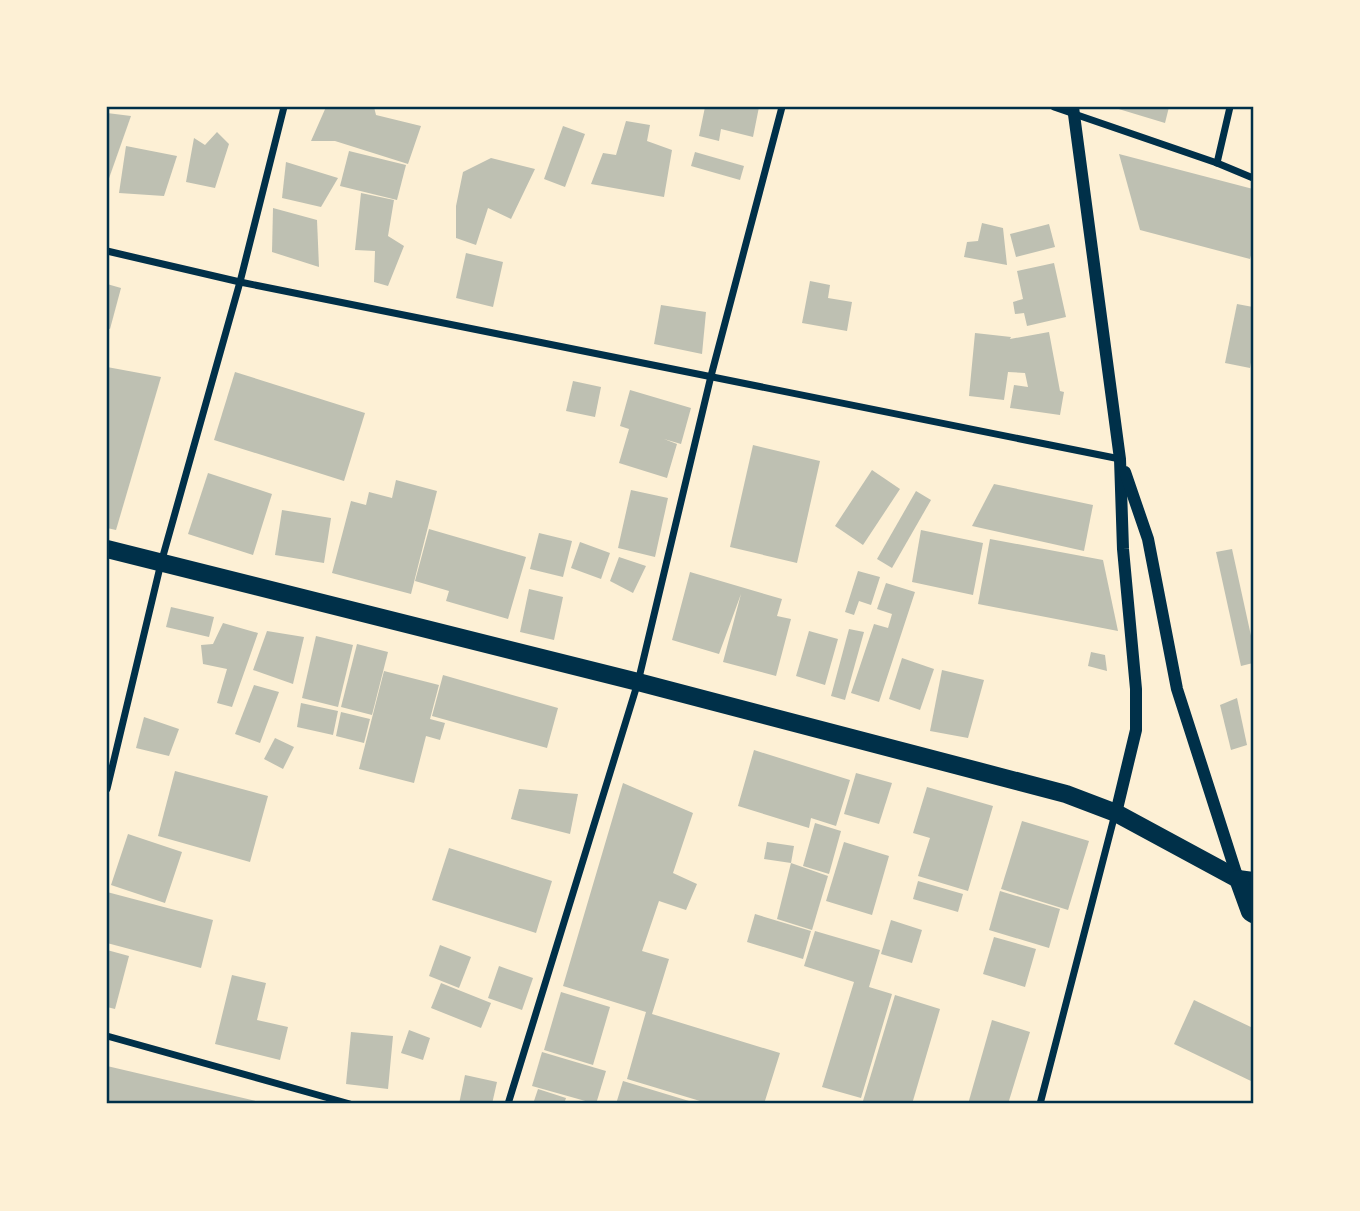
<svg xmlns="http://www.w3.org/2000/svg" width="1360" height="1211" font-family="Karla,sans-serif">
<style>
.building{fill:#bec0b2}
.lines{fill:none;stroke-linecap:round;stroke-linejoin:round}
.minor{stroke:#003049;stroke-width:7}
.tertiary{stroke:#003049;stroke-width:12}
.primary{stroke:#003049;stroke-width:18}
.neatline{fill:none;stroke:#003049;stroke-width:2.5}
</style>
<rect width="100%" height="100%" fill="#fdf0d5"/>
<g class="building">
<path d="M326,107H374L376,115L421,126L408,164L335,141H311Z"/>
<path d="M705,107H759L753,137L721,129L719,141L699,136Z"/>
<path d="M1112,107H1169L1165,123Z"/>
<path d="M107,113L131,116L107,184Z"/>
<path d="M626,121L650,125L647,141L672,150L664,197L591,184L603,153L616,155Z"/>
<path d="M563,126L585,134L565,187L544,179Z"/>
<path d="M217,132L229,144L215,188L186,182L194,138L205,145Z"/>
<path d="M126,146L177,156L164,196L119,193Z"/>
<path d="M349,151L406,165L397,200L340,186Z"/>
<path d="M695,152L744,166L740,180L691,166Z"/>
<path d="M1119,154L1253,189V248L1250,259L1140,230Z"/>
<path d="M491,158L535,169L511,219L488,208L476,245L456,238V206L463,172Z"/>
<path d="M286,162L338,178L321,207L282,198Z"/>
<path d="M361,193L394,200L388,236L404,246L388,286L374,282L375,251L355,250Z"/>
<path d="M273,208L317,220L319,267L272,252Z"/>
<path d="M982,223L1003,228L1007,265L964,257L967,242L978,241Z"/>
<path d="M1049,224L1055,247L1016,257L1010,234Z"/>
<path d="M466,253L503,262L493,307L456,298Z"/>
<path d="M1054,263L1066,317L1027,326L1024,313L1015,314L1013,302L1023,299L1017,271Z"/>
<path d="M810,281L830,285L828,298L852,302L847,331L802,323Z"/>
<path d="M107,284L121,288L110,329L107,328Z"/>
<path d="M1237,304L1253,307V351L1250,368L1225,363Z"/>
<path d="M661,305L706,312L702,354L654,344Z"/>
<path d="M1049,332L1060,391L1064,392L1060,415L1010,408L1014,385L1028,387L1025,373L1008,372L1004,400L969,396L975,333L1011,337L1010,339Z"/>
<path d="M107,367L161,377L116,530L107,528Z"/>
<path d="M235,372L365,413L344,481L214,440Z"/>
<path d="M573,381L601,387L595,417L566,411Z"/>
<path d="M630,390L691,408L681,444L664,439L677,444L667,478L619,463L629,429L620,426Z"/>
<path d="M753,445L820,461L797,563L730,547Z"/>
<path d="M872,470L900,489L863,545L835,526Z"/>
<path d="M208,473L272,494L253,555L188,534Z"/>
<path d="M396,480L437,491L411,594L332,573L351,501L366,505L369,492L392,498Z"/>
<path d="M994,484L1093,505L1084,551L972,526Z"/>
<path d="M631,490L668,498L655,557L618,548Z"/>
<path d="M916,491L931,500L892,568L877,559Z"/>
<path d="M282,510L331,518L324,563L275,555Z"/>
<path d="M429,529L526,557L508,619L446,601L449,591L415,581Z"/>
<path d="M921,530L983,543L973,595L912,582Z"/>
<path d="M539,533L572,541L563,577L530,569Z"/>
<path d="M990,539L1103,560L1118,631L978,604Z"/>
<path d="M580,542L610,553L601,579L571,568Z"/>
<path d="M1232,549L1253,645V663L1241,666L1216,552Z"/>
<path d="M619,557L646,566L633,593L610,581Z"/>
<path d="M858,571L880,577L871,605L859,601L854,615L845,612Z"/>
<path d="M690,572L782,599L777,616L791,619L776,676L723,662L741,594L719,654L672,640Z"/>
<path d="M886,583L915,592L879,702L851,693L874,624L888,628L892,614L877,609Z"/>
<path d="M529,589L563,597L554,640L520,632Z"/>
<path d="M171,607L214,617L209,637L166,627Z"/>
<path d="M223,623L258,633L232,707L217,703L227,669L203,664L201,645L213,644Z"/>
<path d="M849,629L864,632L845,700L831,696Z"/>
<path d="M267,631L304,637L293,684L253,670Z"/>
<path d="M809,631L838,639L825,685L796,676Z"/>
<path d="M316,636L353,645L338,707L302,698Z"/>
<path d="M357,644L388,652L372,715L341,707Z"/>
<path d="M1091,652L1105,655L1107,671L1088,666Z"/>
<path d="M902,658L934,669L920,710L889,699Z"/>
<path d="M942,670L984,680L968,738L930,731Z"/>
<path d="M384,671L439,685L430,719L445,723L440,740L426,736L414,783L359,769Z"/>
<path d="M443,675L558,708L547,748L432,716Z"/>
<path d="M254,685L279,692L260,743L235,734Z"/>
<path d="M1237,698L1247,745L1231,750L1220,705Z"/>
<path d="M301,703L338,711L333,735L297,727Z"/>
<path d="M341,712L370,719L364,743L336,736Z"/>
<path d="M144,717L179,729L169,756L136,748Z"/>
<path d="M275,738L294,747L283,769L264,759Z"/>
<path d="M754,750L850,780L836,826L811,818L809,828L738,806Z"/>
<path d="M175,771L268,796L250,862L158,836Z"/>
<path d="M856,773L892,783L879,824L844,814Z"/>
<path d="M623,783L693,813L673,873L697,884L686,910L659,901L642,951L669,959L652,1014L780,1053L764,1104H710L627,1079L646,1012L563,986Z"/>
<path d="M927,787L993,806L968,891L918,876L930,838L913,833Z"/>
<path d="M519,789L578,794L570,834L511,819Z"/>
<path d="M1022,821L1089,841L1068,910L1001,889Z"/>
<path d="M815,823L841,831L829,874L803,866Z"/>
<path d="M128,834L182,852L165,903L111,885Z"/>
<path d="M767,842L794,846L791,863L764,859Z"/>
<path d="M844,842L889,856L872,915L826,901Z"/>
<path d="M449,848L552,881L536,933L432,900Z"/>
<path d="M791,863L828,876L812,930L777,919Z"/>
<path d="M918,881L963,894L958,912L913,899Z"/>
<path d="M1000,891L1060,909L1049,948L989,930Z"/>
<path d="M107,892L213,920L201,968L107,943Z"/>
<path d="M755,914L811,931L803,959L747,942Z"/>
<path d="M891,920L922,930L912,963L881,954Z"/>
<path d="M815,931L880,950L869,987L892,994L861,1098L822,1087L854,982L804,966Z"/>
<path d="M994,937L1036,949L1025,987L983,974Z"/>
<path d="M440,945L471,957L459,988L429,976Z"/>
<path d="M107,950L129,956L115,1009L107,1007Z"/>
<path d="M499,966L533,978L522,1010L488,998Z"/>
<path d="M232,975L266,983L257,1020L288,1027L280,1060L215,1044Z"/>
<path d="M441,983L491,1003L481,1028L431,1008Z"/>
<path d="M561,992L610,1007L593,1065L544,1050Z"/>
<path d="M895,995L940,1009L912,1104H874L863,1101Z"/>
<path d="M1194,1000L1253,1028V1082L1174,1044Z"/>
<path d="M992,1020L1030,1032L1008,1104H968Z"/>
<path d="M409,1030L430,1038L423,1060L401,1053Z"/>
<path d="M351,1032L393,1036L388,1089L346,1084Z"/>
<path d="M542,1052L606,1071L596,1104L532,1086Z"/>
<path d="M107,1066L264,1103V1104H107Z"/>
<path d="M465,1075L497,1082L492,1104H459Z"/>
<path d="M623,1081L699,1104H616Z"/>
<path d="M538,1089L566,1098L564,1104H533Z"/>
</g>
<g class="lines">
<g class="minor">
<path d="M1054,107L1217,163L1253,178"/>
<path d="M1217,163L1230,107"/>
<path d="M107,251L240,282L1120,459"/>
<path d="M107,789L161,563L240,282L284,107"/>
<path d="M107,1036L350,1104"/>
<path d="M508,1104L638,682L711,376L782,107"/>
<path d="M1040,1104L1115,814"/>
</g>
<g class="tertiary">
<path d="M1073,107L1120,459L1123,549L1136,689V730L1116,813"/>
<path d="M1125,472L1148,539L1177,689L1238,879"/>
</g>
<g class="primary">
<path d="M107,549L638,682L1066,794L1116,813L1238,879L1253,881"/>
<path d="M1238,879L1250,912L1253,914"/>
</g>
</g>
<rect width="1360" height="1211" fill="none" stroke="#fdf0d5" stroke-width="217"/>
<rect x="108" y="108" width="1144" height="994" class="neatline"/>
</svg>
